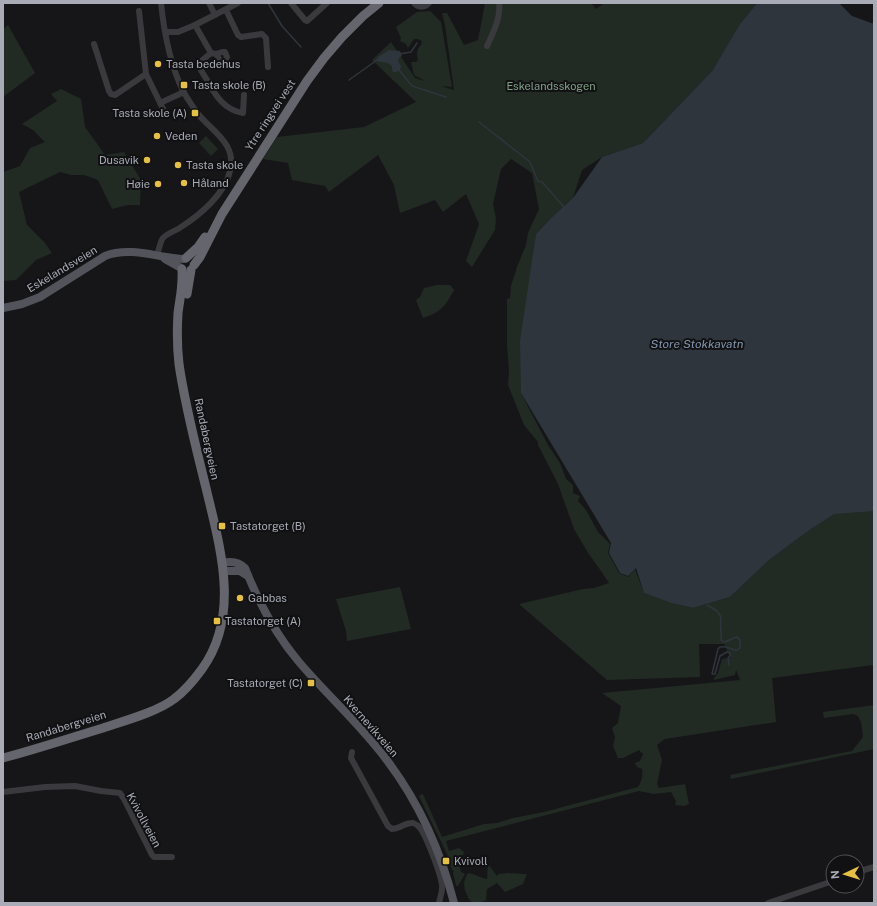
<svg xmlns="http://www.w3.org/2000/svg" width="877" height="906" font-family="'Public Sans',sans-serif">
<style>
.green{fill:#222a24}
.water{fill:#2f353d}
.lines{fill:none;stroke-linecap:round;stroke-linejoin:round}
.stream{stroke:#2f353d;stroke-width:1.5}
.minor{stroke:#39393e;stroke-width:6}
.major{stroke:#53545b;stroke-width:8}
.highway{stroke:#64656d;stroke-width:9}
.poi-dot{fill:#e5c041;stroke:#111113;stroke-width:1.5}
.labels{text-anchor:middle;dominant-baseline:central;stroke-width:4;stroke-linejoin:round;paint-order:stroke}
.poi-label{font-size:11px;fill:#a9acb7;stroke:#111113;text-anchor:start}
.park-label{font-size:11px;fill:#81a087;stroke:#111113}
.street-label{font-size:11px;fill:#a9acb7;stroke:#111113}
.water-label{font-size:12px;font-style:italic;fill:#8295af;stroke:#111113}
</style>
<rect width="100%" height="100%" fill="#161618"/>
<g class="green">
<path d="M485,3H591L596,9L604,3H757L740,24L729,46L713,70L643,143L602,157L582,170L573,198L552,217L536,234L521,393L548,445L560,463L566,479L573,485V493L580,496L578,501L586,510L598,532L610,544L608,553L619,573L628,577L635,569L644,593L671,603L693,608L730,597L769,560L834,512L874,509V665L772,678L776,722L665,739L657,745L662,760L657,784L659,788L685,784L689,804L684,806L675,805L676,801L671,792L654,794L639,791L446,841L449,851L459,848L464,852L461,861L459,863L461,872L465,874L458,886H456L453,872H454L453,870H452L447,854L419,796L420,795L423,794L442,837L484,824L497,823L513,818L544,812L638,787C642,781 643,776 642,769L637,767L635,763L640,761L643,754L639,750L623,758H618L613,746L615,737L612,728L618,723L621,706L602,693L740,680L736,670L735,675L714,680V678L718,673L722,659L731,658L724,644H699L700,677L607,680L519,604L583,589L594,588L609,583L599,568L588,553L574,529L558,484L538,445V442L524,425L508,385L509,371L507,345V299L510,298L511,286L517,267L526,245L528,233L539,209L532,173L511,159L501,169L493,204L496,218L495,230L472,267L466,261L479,224L466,194L443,212L435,200L400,213L394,185L378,155L329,192L325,186L292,180L288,163L263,159L277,137L364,127L416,102L372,60L391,42L415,78L425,81L414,75L411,62H416L418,60C416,54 417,48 421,45L422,41L418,39H414L408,48L406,44L400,41L401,38L396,27L417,12L430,11L441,22L452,87L441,86L454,90L445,25L442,13H447L464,45L478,40Z"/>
<path d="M8,25L35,73L3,97V29Z"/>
<path d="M61,89L81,99L85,127L105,155L124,152L141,180L140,205H128L112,209L98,180L84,175H71L60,172L19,192L27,225L45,243L52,253L36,260L16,280L3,281V172L20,166L30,148L45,142L33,130L22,124L57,101L51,94Z"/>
<path d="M206,136L218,149L211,156L199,143Z"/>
<path d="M437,285H450L454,290C445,306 442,312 423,318L416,300L420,297L424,288Z"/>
<path d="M400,587L411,629L347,641L346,631L336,599Z"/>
<path d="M874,705V749L731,779L730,775L852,751L863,737L861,722L858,716L853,714L824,718L823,712Z"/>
<path d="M488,864L497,876L498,874L508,873L527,874L523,884L505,892L497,883L487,889L486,900C482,902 477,904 473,903C470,901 468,898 467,895C463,887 463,881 468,873C474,873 480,878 487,879Z"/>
</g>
<g class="water">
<path d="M757,3H839L852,16L874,24V511L834,514L811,529L769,560L730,597L693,608L671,603L644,593L636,568L628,576L620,573L609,553L611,543L521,393L520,341L536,234L552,217L573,198L602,157L643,143L713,70L740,24Z"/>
<path d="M389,50L400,51L402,56L399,58L398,61L401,66L400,70L396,72H393L392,69V66L388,63L376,61L378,57Z"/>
</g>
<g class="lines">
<g class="stream">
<path d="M268,3L282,26L301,47"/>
<path d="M399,54L411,52L417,43"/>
<path d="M399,70L412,86L446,97"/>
<path d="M349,80L377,60"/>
<path d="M479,122L530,162L538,181L542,182L564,207"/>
<path d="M707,605L717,611L721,617C719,628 722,631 721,640L724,642C729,641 732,638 737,637L740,640V648L737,650C730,650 727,645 720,647L718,649L712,674H715L720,656L727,652L730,653V656L728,658L729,665"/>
</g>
<g class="minor">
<path d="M209,3L215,15"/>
<path d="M291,3L305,20L307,21L327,3"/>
<path d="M414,3C418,8 425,8 429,3"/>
<path d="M226,10L238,35L241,37L262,34L266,38L268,67"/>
<path d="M139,11L146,74L166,115"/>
<path d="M195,25L211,53L216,54L221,62H225L227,57L225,52H222L216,54"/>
<path d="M166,32H178L195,25L238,3"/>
<path d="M94,44L109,91L111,94L115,95L146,74"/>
<path d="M487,46C493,33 501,18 499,3"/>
<path d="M211,53L200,62L199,66C201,71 204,75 207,80C215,95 224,110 243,113L244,95"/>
<path d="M160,103L184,92"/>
<path d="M157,255C159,250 160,242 163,238C167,233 176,231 181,227C200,215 225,194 230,171C237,144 213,132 198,114C193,107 187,98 183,91C170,64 164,32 161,3"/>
<path d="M352,752L351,758L388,826L392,829C399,829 406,822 413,823C413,823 418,825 418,826C425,831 441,875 442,885C443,891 440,897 439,903"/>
<path d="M3,792L45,787L75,786L101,791L120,793L124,799L152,855L154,857H172"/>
<path d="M857,872L874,867"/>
<path d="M768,903L833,881"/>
</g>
<g class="major">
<path d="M165,259L181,268"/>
<path d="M3,308L22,304L40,297L105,256C131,246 158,258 184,259"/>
<path d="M222,563C230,561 239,562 245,568C258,601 276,635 299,662C327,695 360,724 386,759C418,801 441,852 454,903"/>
<path d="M223,571H240L248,576"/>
</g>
<g class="highway">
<path d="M186,258L198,247L205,237"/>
<path d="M194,265L200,257L222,214L307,81L324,58L342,37L363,16L379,3"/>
<path d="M187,294L191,270"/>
<path d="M3,758C37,749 70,738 103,728C124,721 157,712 174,699C185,691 194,680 202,669C241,615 220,547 206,488C196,447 185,406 179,364C177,347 177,330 178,313C180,297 183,287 182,269"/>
</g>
</g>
<g class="poi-dot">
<circle cx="158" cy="64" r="4"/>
<rect x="180" y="81" width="8" height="8" rx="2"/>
<rect x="191" y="109" width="8" height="8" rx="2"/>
<circle cx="157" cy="136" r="4"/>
<circle cx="147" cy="160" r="4"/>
<circle cx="178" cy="165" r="4"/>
<circle cx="184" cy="183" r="4"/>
<circle cx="158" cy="184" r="4"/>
<rect x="218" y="522" width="8" height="8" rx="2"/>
<circle cx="240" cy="598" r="4"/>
<rect x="213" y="617" width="8" height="8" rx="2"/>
<rect x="307" y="679" width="8" height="8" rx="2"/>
<rect x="442" y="857" width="8" height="8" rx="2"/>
</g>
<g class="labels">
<g class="poi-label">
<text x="166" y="64">Tasta bedehus</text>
<text x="192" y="85">Tasta skole (B)</text>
<text x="187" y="113" text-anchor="end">Tasta skole (A)</text>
<text x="165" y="136">Veden</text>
<text x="139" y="160" text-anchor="end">Dusavik</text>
<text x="186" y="165">Tasta skole</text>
<text x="192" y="183">Håland</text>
<text x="150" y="184" text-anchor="end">Høie</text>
<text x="230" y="526">Tastatorget (B)</text>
<text x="248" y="598">Gabbas</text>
<text x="225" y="621">Tastatorget (A)</text>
<text x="303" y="683" text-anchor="end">Tastatorget (C)</text>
<text x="454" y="861">Kvivoll</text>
</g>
<g class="park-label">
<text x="551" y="86">Eskelandsskogen</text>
</g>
<g class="street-label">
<text transform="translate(270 115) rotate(-57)">Ytre ringvei vest</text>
<text transform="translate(62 269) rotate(-31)">Eskelandsveien</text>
<text transform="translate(207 439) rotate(78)">Randabergveien</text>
<text transform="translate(66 726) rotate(-17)">Randabergveien</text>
<text transform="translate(371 726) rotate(49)">Kvernevikveien</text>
<text transform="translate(144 820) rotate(62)">Kvivollveien</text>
</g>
<g class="water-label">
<text x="697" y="344">Store Stokkavatn</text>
</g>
</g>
<rect width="877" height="906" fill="none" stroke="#a9acb7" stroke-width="8"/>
<g transform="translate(845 874) rotate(266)"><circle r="19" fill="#111113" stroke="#4e4f55"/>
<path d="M0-3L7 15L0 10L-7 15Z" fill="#e5c041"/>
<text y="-6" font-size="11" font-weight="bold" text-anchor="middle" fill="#a9acb7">N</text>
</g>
</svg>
